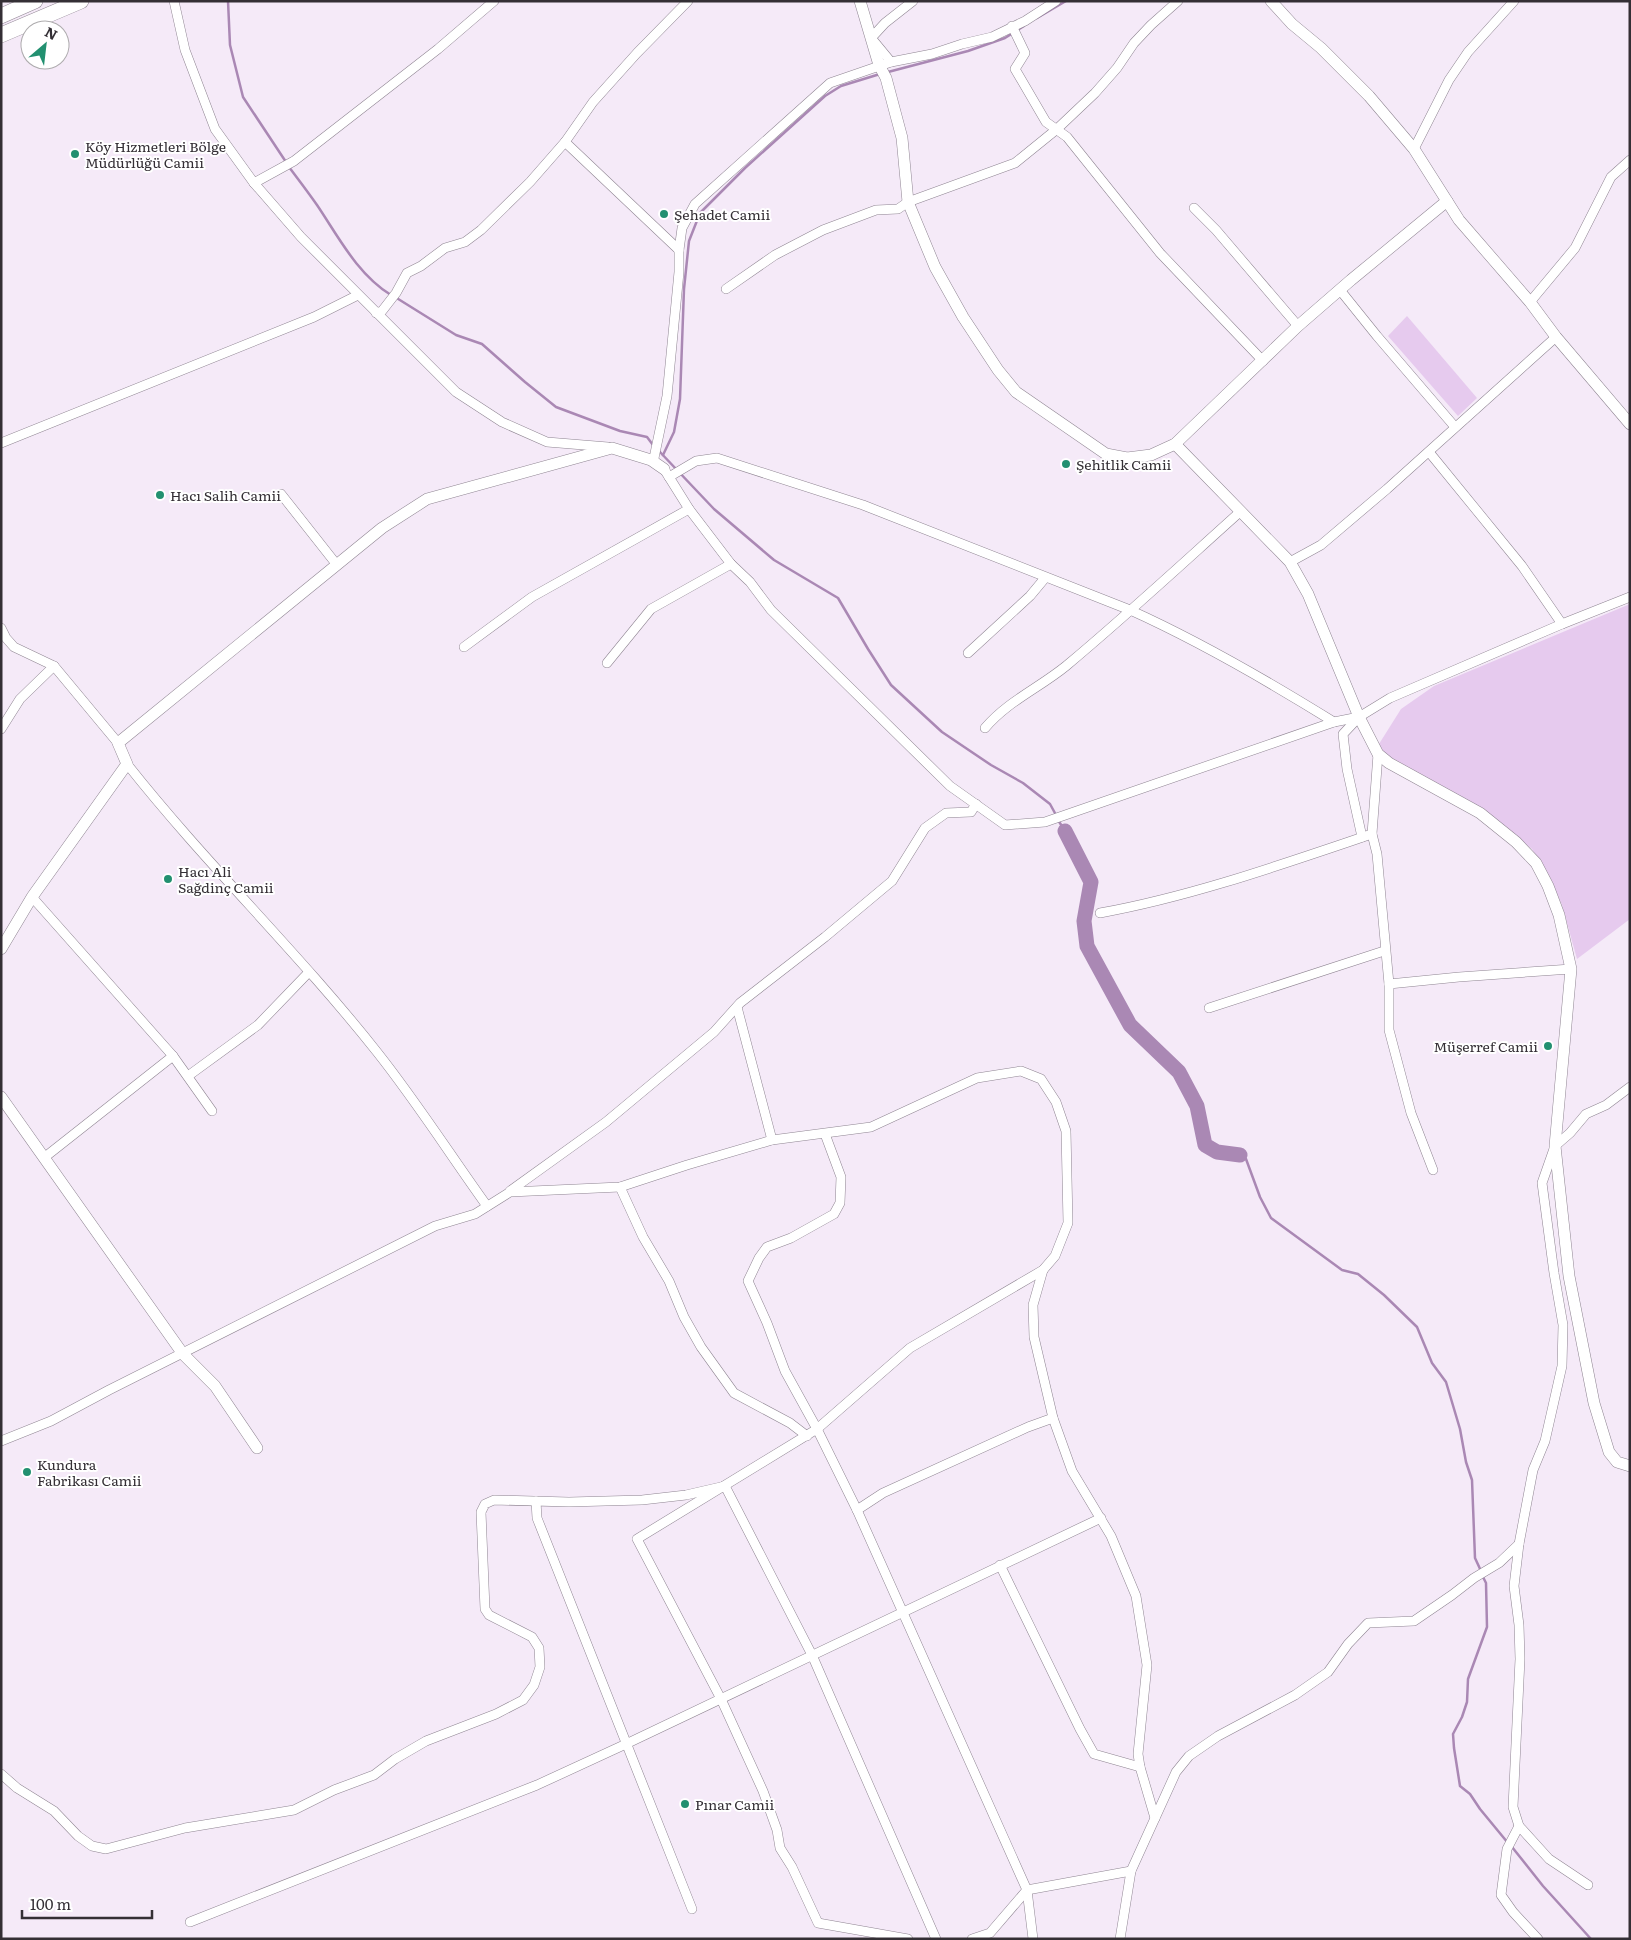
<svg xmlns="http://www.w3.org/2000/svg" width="1631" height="1940" font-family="Literata,serif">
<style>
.green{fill:#e6caee}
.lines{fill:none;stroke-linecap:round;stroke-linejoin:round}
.stream{stroke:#aa88b4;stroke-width:2.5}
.river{stroke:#aa88b4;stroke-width:15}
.street-casing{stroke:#8f8592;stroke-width:10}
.secondary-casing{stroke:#8f8592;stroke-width:12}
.highway-casing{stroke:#8f8592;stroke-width:16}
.street{stroke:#fff;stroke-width:9}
.secondary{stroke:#fff;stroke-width:11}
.highway{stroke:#fff;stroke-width:15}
.poi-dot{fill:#229070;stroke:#fff;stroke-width:2}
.labels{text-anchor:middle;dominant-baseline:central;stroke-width:4;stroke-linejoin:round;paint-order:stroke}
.poi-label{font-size:14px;fill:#342f35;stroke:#fff;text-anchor:start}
</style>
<rect width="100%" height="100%" fill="#f5eaf8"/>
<g class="green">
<path d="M1407,316L1477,398L1458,416L1388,336Z"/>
<path d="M1630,604V919L1577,959L1562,905L1550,878L1532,849L1489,816L1381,754L1379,744L1401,709L1434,686Z"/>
</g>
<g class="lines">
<g class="stream">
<path d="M228,1L230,45L243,97L286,162"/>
<path d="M1037,18L1066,1"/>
<path d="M888,72L968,51L1005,38L1024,26"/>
<path d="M289,167C298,179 308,192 317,205C338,236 357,274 391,295"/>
<path d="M395,297L456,335L482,344L525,382L556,407L620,431L647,437L653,445"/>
<path d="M659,451L714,509L774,560L838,598L868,649L891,685L942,732L991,765L1023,783L1050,804L1056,815"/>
<path d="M663,455L674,432L680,399L684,289L689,241L700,213L745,168L825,96L841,86L880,74"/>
<path d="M1058,820L1065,831"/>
<path d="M1240,1155L1246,1159L1260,1197L1271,1218L1342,1270L1358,1274L1384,1295L1417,1327L1432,1363L1446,1382L1460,1429L1466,1462L1472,1480L1475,1558L1481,1571"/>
<path d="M1483,1577L1486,1583L1487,1627L1468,1679L1467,1702L1462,1717L1453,1734L1454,1748L1460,1786L1470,1794L1480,1809L1508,1843"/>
<path d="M1512,1847L1543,1886L1591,1939"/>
</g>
<path class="river" d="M1065,831L1091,882L1084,921L1087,946L1130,1025L1179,1072L1197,1106L1205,1145L1217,1152L1240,1155"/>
<defs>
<g id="street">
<path d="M174,1L185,50L215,129L254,183L301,237L456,392L502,422L547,442L608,447"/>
<path d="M1012,26L1025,53L1015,69L1046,122L1067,137L1160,253L1263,361"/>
<path d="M891,62L872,39L873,36L885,23L913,1"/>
<path d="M1414,149L1449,80L1468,52L1514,1"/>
<path d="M254,183L294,161L438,49L494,1"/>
<path d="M1194,208L1216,230L1298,326"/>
<path d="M679,250L565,142L593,102L637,53L688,1"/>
<path d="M726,289L775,255L823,230L876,210L898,209L908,202L1015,163L1057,129L1095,93L1117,68L1134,43L1151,25L1178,1"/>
<path d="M1340,290L1377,336L1455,427"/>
<path d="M1530,302L1575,248L1611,177L1630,160"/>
<path d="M376,313L382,311L396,293L407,273L421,266L445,248L465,242L481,230L530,182L565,142"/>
<path d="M1,443L314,317L358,295"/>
<path d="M1429,452L1522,566L1562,624"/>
<path d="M651,460L654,458L667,396L679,272V250L682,228L695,204L830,83L891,62L932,54L962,44L992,37L1025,21L1056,1"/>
<path d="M664,469L689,509L731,564L750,582L771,610L950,786L1005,825L1045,822L1334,722L1359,717L1390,698L1562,624L1630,597"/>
<path d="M669,477L696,461L717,458L863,505L1130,610C1201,642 1268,681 1334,722"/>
<path d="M281,494L337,565"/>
<path d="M1290,562L1321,545L1387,489L1556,337"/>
<path d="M1,628L6,638L14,647L54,666L118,743"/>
<path d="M464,647L532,597L689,509"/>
<path d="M968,653L1030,596L1045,578"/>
<path d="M607,663L651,609L731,564"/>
<path d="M1359,717L1343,734L1347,769L1362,837"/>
<path d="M985,728C1008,701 1039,688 1066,666C1126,616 1183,563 1241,511"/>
<path d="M1,729L20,699L54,666"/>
<path d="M1378,754L1372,834L1377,854L1389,984V1030L1411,1113L1433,1170"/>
<path d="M127,764C206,864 298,952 377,1052C416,1101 451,1156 487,1206"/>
<path d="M32,897L173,1056L212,1111"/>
<path d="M1100,913C1193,896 1283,864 1372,834"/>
<path d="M1389,984L1459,977L1571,969"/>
<path d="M737,1007L772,1140"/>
<path d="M1209,1008L1384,951"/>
<path d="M188,1076L258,1025L309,972"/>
<path d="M825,1134L841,1177L840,1203L834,1214L791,1238L767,1247L759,1258L748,1281L767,1323L785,1371L817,1429L857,1510L1027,1890L1033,1939"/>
<path d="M45,1157L173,1056"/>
<path d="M620,1187L643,1237L669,1281L684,1317L701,1347L734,1393L790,1423L807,1436"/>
<path d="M510,1191L606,1122L714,1032L740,1003L825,937L892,881L925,828L946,813L971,812L976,804"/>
<path d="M1043,1270L1033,1305L1034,1337L1053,1418L1072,1471L1111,1536L1136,1596L1147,1665L1138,1754L1140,1767L1155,1818"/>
<path d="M1,1441L51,1421L109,1390L435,1226L475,1214L510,1192L620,1187L687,1165L772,1140L871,1127L977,1078L1021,1071L1041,1079L1056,1102L1066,1131L1068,1223L1055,1256L1043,1270L910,1348L817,1429L637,1539L721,1699L763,1791L777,1830L780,1848L792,1867L818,1923L908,1939"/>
<path d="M536,1501L537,1518L692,1909"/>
<path d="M857,1510L883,1493L1028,1427L1053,1418"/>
<path d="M1519,1544L1514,1586L1519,1625L1520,1659L1513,1807L1519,1826L1549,1859L1588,1885"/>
<path d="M1000,1565L1080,1729L1094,1754L1140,1767"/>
<path d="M1,1774L17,1788L54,1811L78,1836L92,1846L106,1849L185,1828L294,1810L334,1790L374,1775L395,1759L426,1741L496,1714L523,1700L534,1685L540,1667L539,1648L532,1637L489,1615L485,1609L481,1512L485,1504L494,1500L569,1502L642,1500L686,1495L725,1486L812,1655L936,1939"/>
<path d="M1519,1826L1507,1849L1501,1895L1513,1912L1538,1939"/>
<path d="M190,1922L537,1785L626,1744L1101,1518"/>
<path d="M972,1939L990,1933L1027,1890L1131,1871L1176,1772L1189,1756L1218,1736L1295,1695L1328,1672L1348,1644L1368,1623L1414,1621L1452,1595L1474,1578L1499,1563L1519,1544L1533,1470L1545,1441L1562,1366L1563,1325L1554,1273L1542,1183L1555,1146L1570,1133L1586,1114L1606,1105L1630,1087"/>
<path d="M1120,1939L1131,1871"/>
</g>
<g id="secondary">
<path d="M860,1L879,65L886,78L902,138L908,202L935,267L963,317L998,370L1016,392L1106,454L1127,458L1151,455L1175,444L1298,326L1351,280L1447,201"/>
<path d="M1271,1L1292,24L1321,48L1369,96L1414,149L1459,220L1530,302L1556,337L1630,424"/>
<path d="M1175,444L1290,562L1308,594L1359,717L1378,754L1389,763L1480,813L1516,842L1536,863L1548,886L1559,915L1571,969L1555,1146L1569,1276L1594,1403L1609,1452L1617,1462L1630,1466"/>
<path d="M1,949L32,897L127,764L118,743L382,528L427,499L612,448L651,460L664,469"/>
<path d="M1,1097L183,1354L215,1386L257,1448"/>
</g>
<g id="highway">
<path d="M1,16L35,1"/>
<path d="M1,35L81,1"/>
</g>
</defs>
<use href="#street" class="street-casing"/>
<use href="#secondary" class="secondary-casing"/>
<use href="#highway" class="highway-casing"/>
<use href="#street" class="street"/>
<use href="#secondary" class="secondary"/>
<use href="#highway" class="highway"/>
</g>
<g class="poi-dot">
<circle cx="75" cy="154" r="5"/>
<circle cx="664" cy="214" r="5"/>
<circle cx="1066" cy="464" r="5"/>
<circle cx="160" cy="495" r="5"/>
<circle cx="168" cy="879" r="5"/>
<circle cx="1548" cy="1046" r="5"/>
<circle cx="27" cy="1472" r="5"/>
<circle cx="685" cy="1804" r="5"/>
</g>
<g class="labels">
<g class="poi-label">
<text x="85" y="146">Köy Hizmetleri Bölge<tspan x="85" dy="16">Müdürlüğü Camii</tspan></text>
<text x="674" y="214">Şehadet Camii</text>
<text x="1076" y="464">Şehitlik Camii</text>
<text x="170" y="495">Hacı Salih Camii</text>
<text x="178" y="871">Hacı Ali<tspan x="178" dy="16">Sağdinç Camii</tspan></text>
<text x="1538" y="1046" text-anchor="end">Müşerref Camii</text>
<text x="37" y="1464">Kundura<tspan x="37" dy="16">Fabrikası Camii</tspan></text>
<text x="695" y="1804">Pınar Camii</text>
</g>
</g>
<rect width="1631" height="1940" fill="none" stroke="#342f35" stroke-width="5"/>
<g transform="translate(45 45) rotate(28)"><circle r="24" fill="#ffffff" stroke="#aeacae"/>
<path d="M0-4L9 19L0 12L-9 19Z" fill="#229070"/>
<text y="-8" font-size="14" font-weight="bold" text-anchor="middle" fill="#342f35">N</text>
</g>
<path d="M22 1910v8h130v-8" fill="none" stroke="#342f35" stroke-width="2.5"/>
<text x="30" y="1910" font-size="15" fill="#342f35" stroke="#ffffff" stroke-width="4" paint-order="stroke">100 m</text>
</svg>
